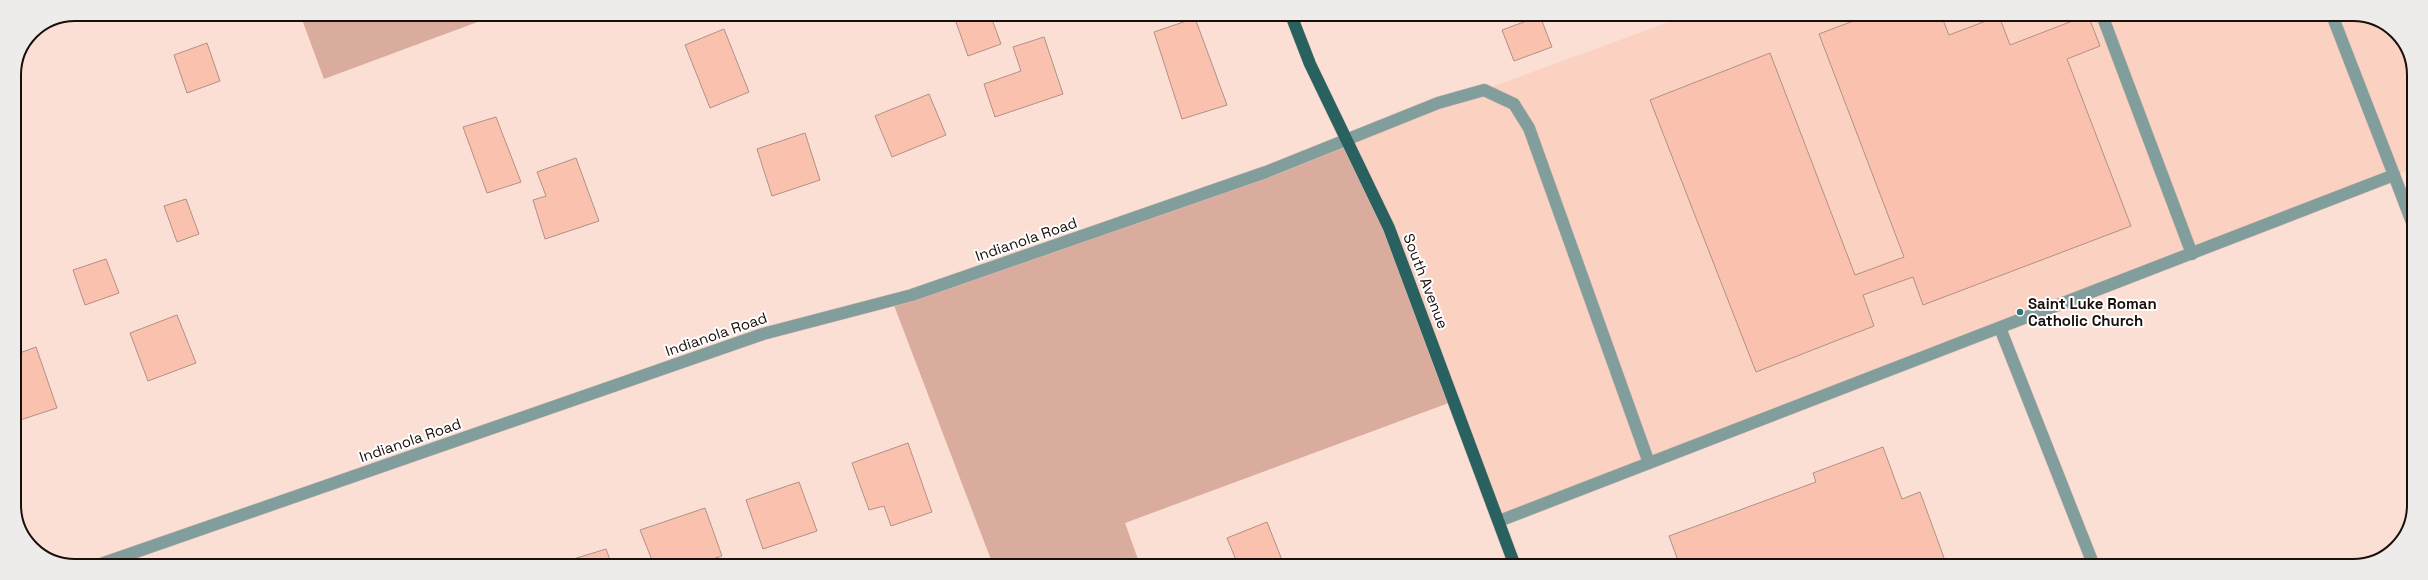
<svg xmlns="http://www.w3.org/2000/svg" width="2428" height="580" font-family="'Space Grotesk',sans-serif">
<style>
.built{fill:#fbd1c2}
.green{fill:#d9ac9d}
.building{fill:#f9c1ae;stroke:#b19186}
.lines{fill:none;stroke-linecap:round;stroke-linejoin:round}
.minor-casing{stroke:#d7beb5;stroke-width:13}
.major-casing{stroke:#d7beb5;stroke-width:13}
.minor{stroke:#819d9c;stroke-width:12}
.major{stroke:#28615f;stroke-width:12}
.poi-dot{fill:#2d7674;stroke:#fff;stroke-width:1.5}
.labels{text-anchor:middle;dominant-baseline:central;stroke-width:4;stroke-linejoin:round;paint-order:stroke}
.street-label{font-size:15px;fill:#1a0f0b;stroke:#fff}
.poi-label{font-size:15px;font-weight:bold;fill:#1a0f0b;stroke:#fff;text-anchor:start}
.rim{fill:none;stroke:#1a0f0b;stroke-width:2}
</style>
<rect width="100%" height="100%" fill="#fbdfd5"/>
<path class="built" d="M1688,15H2365L2394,32L2414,80V168L1499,521L1347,140Z"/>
<g class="green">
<path d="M300,14H499L324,79Z"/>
<path d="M1347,140L1454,401L1125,523L1140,565H993L892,300Z"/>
</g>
<g class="building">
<path d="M977,14H990L1001,44L968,56L956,22Z"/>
<path d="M1869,15H1941L1949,35L1999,16L2010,45L2088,15L2100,46L2067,59L2131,226L1923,305L1913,277L1863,295L1874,326L1756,372L1650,100L1770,53L1855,275L1904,257L1819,34Z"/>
<path d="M1540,16L1552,47L1514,61L1502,30Z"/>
<path d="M1195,18L1227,105L1182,119L1154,32Z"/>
<path d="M724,29L749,92L710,108L685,45Z"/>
<path d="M1044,37L1063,94L995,117L984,84L1021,71L1013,47Z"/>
<path d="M207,43L220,81L187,93L174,55Z"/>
<path d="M929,94L946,135L892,157L875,116Z"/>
<path d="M496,117L521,182L487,193L463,127Z"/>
<path d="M805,133L820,180L772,196L757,149Z"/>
<path d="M576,158L599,221L545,239L533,200L546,196L537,172Z"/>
<path d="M186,199L199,234L177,242L164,206Z"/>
<path d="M106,259L119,293L85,305L73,270Z"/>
<path d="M177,315L196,363L148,381L130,333Z"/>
<path d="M36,347L57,408L14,422V355Z"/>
<path d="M908,443L932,512L891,526L884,506L869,510L852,463Z"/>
<path d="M1883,447L1902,499L1920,492L1947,566H1680L1669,536L1816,482L1813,473Z"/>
<path d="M799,482L817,531L763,549L746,500Z"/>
<path d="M705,508L722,556L694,565H654L640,530Z"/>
<path d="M1267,522L1284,565H1238L1227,538Z"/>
<path d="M606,549L612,565H554Z"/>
</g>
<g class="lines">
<defs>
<g id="minor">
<path d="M2102,15L2192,254"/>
<path d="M2394,175L2413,225"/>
<path d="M2000,328L2094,566"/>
<path d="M1499,521L2394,175L2332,15"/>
<path d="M98,565L763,334L912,295L1266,172L1438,103L1484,90L1514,104L1529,128L1649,463"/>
</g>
<path id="major" d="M1291,15L1310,64L1389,228L1515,566"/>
</defs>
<use href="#minor" class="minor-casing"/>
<use href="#major" class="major-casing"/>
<use href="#minor" class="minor"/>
<use href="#major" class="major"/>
</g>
<circle class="poi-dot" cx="2020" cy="312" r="4"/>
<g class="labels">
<g class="street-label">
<text transform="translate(1026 239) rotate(-19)">Indianola Road</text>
<text transform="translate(1426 281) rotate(69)">South Avenue</text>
<text transform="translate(716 334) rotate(-19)">Indianola Road</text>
<text transform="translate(410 440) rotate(-19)">Indianola Road</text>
</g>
<g class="poi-label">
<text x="2028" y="303">Saint Luke Roman<tspan x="2028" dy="17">Catholic Church</tspan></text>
</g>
</g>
<path d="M0 0H2428V580H0ZM75 21H2353A54 54 0 0 1 2407 75V505A54 54 0 0 1 2353 559H75A54 54 0 0 1 21 505V75A54 54 0 0 1 75 21Z" fill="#edeceb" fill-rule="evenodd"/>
<path class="rim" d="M75 21H2353A54 54 0 0 1 2407 75V505A54 54 0 0 1 2353 559H75A54 54 0 0 1 21 505V75A54 54 0 0 1 75 21Z"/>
</svg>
